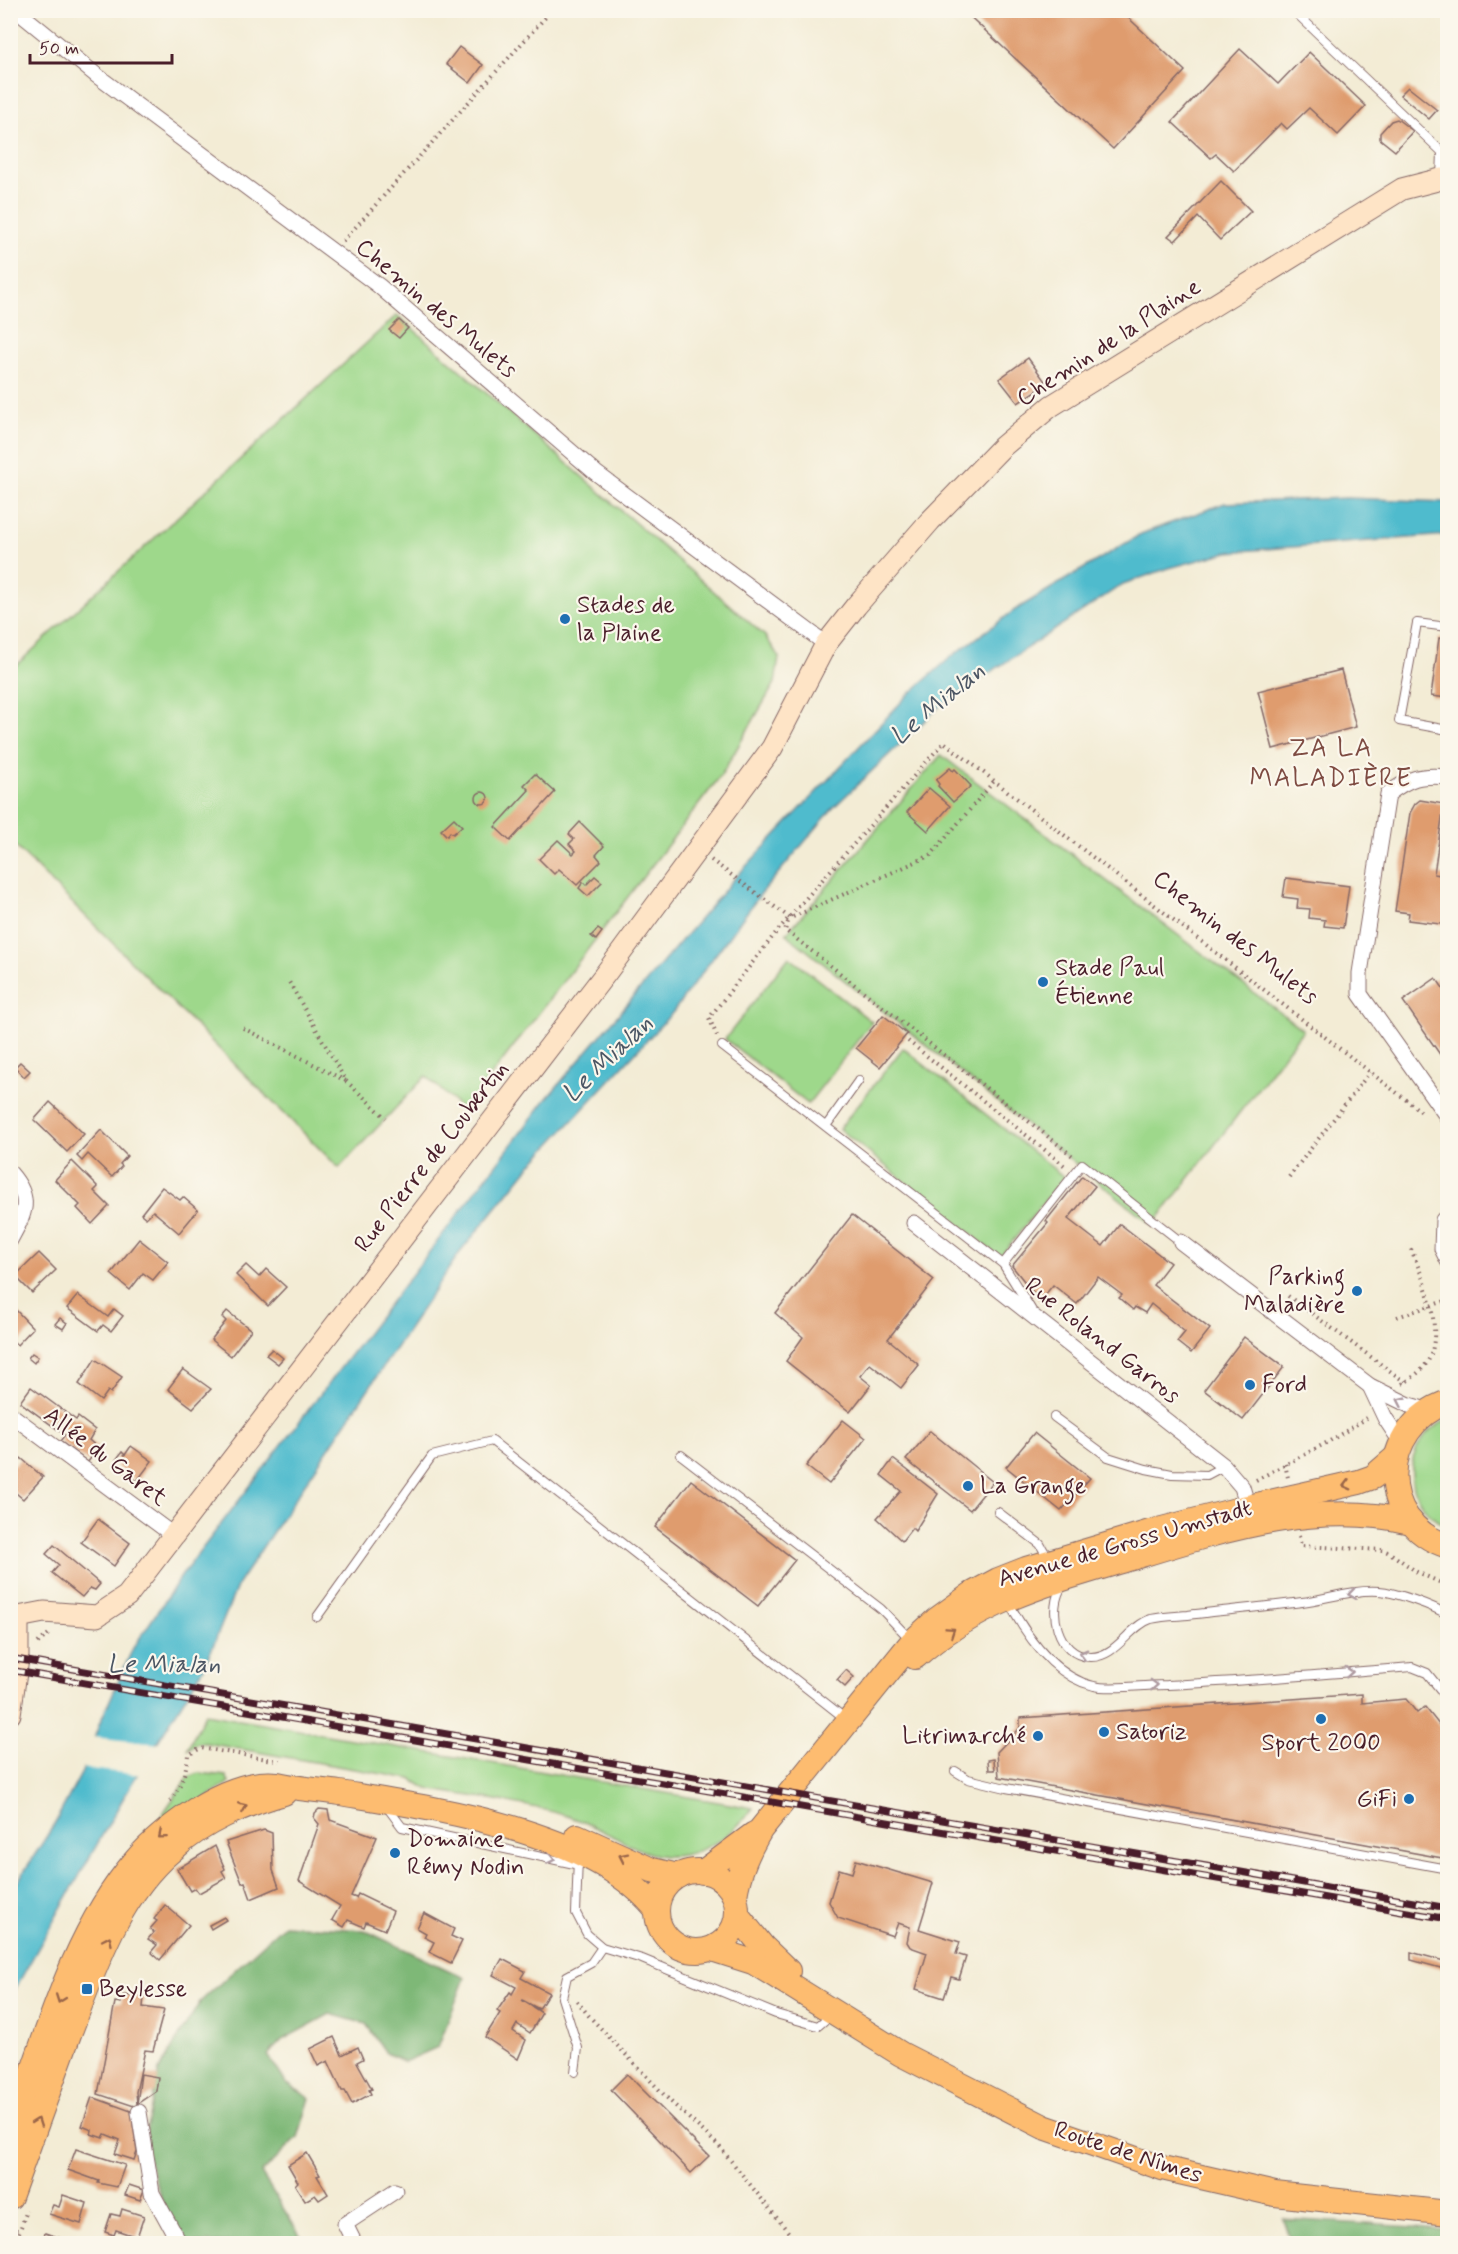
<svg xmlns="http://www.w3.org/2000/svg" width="1458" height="2254" font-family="Mynerve,sans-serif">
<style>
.green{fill:#9ed88b;stroke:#747c5b;stroke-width:1.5}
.forest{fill:#7eb877;stroke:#646c51;stroke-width:1.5}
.water{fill:#50bbcd;stroke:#4d6d7c;stroke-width:1.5}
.pier{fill:#f3ecd5}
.building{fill:#df9c6e}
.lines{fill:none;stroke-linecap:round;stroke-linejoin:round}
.lane-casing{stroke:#856766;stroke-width:10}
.street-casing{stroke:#856766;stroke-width:17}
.secondary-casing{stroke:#856766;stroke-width:23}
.primary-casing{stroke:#856766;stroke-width:26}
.path{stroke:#856766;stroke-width:4;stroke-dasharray:1.5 4.5;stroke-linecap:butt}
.lane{stroke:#fff;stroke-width:8}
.street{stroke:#fff;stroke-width:15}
.secondary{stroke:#fee4c6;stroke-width:21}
.primary{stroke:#fdbc70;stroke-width:24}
.rail-casing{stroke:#4a1f2b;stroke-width:7}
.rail{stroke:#fbf7ec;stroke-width:4.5;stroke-dasharray:14;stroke-linecap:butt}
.oneway{stroke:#ae9aa0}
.oneway2{stroke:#9b664a}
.poi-dot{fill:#1f6fb2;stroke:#fbf7ec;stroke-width:2}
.labels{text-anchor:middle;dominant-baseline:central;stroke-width:4.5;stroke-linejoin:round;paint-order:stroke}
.street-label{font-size:24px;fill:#4a1f2b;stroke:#fbf7ec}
.poi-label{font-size:24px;fill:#4a1f2b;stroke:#fbf7ec;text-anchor:start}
.water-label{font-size:26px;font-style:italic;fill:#4c5664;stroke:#fbf7ec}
.neighbourhood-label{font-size:26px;letter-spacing:1.5px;fill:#7e4b42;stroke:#fbf7ec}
</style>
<rect width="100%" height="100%" fill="#fbf7ec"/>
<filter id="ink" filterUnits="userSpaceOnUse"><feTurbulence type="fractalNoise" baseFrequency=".0167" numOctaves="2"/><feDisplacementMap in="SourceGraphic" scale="12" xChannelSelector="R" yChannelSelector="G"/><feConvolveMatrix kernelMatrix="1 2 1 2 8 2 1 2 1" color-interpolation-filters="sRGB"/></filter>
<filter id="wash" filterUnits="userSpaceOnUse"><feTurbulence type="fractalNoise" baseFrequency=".008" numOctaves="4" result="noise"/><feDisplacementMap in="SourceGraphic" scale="24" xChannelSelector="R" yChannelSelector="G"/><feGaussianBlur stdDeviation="1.35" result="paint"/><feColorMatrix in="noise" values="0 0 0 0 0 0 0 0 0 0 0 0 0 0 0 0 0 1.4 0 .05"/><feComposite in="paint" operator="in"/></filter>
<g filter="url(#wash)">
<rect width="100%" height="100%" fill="#f3ecd5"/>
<g class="green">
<path d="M397,315L765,636L779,657L775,683L722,774L464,1111L426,1076L339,1168L11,842V670Z"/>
<path d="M941,755L1303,1030L1153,1225L786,934Z"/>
<path d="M789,957L872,1022L808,1104L725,1039Z"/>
<path d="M903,1048L1064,1177L1000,1257L839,1129Z"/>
<path d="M1447,1420H1448L1447,1527C1402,1504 1398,1441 1447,1420Z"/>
<path d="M205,1714L753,1808C728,1841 688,1866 646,1852C619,1842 595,1824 567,1816C522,1802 473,1797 427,1789L411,1779L206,1743H197L187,1750Z"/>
<path d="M199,1773L226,1776L229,1782L142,1844L188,1777Z"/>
</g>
<g class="forest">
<path d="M284,1925L364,1930L465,1978L438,2047L404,2062L386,2053L366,2024L330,2014L282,2040L268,2055L286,2083L310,2098L298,2137L261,2173L305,2243H180L171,2227L143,2145L159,2070L200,2002Z"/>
<path d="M1283,2219L1447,2229V2243H1291Z"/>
</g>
<path class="water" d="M1347,498L1447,502V535L1228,552L1169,568L1123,584L940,706L834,807L759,896L673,1012L529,1167L458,1255L238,1584L205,1666L132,1783L11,1996V1892L52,1828L82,1772L99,1725L133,1648L182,1575L547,1098L734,879L906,697L952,656L1015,610L1141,534L1225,503Z"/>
<path class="pier" d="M92,1737L159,1744L141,1775L80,1768Z"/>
<g id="blocks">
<g class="building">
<path d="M963,10H1120L1185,71L1113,149Z"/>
<path d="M459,47L483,65L470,83L446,64Z"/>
<path d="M1240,49L1278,84L1309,52L1366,106L1338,135L1309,108L1287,129L1281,123L1234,171L1216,154L1211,158L1172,122Z"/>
<path d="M1408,87L1437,110L1429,119L1400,95Z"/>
<path d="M1397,119L1413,131L1395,151L1380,139V133L1391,121Z"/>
<path d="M1221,181L1251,211L1220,240L1198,217L1175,241L1168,236Z"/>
<path d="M399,320L408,328L399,338L389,330Z"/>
<path d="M1028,358L1047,384L1018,403L999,379Z"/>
<path d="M1439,638L1448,640V698L1431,696Z"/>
<path d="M1341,670L1356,727L1273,749L1258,691Z"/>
<path d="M950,768L953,771L955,769L971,786L953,802L938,786L939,784L936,780Z"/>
<path d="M535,774L555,792L510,841L495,827L529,790L524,785Z"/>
<path d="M929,788L950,806L928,831L907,812Z"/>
<circle cx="482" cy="798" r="6"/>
<path d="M1420,800L1444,804L1434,874L1448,876V925L1408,920L1409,913L1395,911L1410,813L1415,804Z"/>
<path d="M454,818L462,826L453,834L450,832L447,836L441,830Z"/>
<path d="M580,822L604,846L596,855L601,861L577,885L559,869L554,874L539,859L558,840L573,854L576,851L569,844L574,839L569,834Z"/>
<path d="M595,876L602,882L588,896L579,888L583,882L586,885Z"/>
<path d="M1286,878L1349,886L1343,928L1324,926L1325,920L1309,918L1310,909L1297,908L1298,899L1283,897Z"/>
<path d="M598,929L602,932L596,940L591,936Z"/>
<path d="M1436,978L1448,995V1066L1403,1001Z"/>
<path d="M883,1015L907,1034L880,1067L856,1048Z"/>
<path d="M20,1062L30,1071L24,1077L15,1067Z"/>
<path d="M50,1102L84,1134L67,1152L34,1120Z"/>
<path d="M101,1130L127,1156L120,1164L122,1166L112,1177L88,1154L82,1161L77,1156Z"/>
<path d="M72,1161L98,1187L94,1191L109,1206L92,1224L77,1208L80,1205L55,1180Z"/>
<path d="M1082,1176L1095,1186L1068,1219L1103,1246L1120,1224L1170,1263L1153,1285L1210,1329L1191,1353L1177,1342L1185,1332L1151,1304L1145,1313L1135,1307L1133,1310L1119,1298L1122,1295L1098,1277L1077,1304L1053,1285L1040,1301L1012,1266L1048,1223L1046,1221Z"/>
<path d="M162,1187L180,1200L183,1197L198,1210L179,1233L153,1211L146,1218L141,1214Z"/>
<path d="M852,1215L934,1280L888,1339L919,1365L901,1388L870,1364L860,1376L871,1385L850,1412L786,1361L803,1337L775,1313Z"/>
<path d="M139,1239L168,1262L153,1280L143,1273L130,1290L111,1274Z"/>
<path d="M39,1253L56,1270L32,1293L15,1276Z"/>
<path d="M246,1265L259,1277L266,1269L286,1287L268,1306L236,1275Z"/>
<path d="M78,1295L108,1317L114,1309L123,1316L111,1331L103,1325L98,1331L67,1308Z"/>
<path d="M12,1306L33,1328L17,1345L10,1338Z"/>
<path d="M227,1311L251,1330L231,1356L211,1340L226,1321L222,1317Z"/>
<path d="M60,1318L67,1323L63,1329L55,1324Z"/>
<path d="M1244,1337L1284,1367L1243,1420L1204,1390Z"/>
<path d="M272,1349L283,1358L278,1364L266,1355Z"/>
<path d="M32,1353L38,1357L34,1363L28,1358Z"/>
<path d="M95,1359L122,1377L111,1393L108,1391L101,1401L79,1384Z"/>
<path d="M183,1369L211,1389L193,1408L168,1389Z"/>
<path d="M31,1387L76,1420L78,1417L95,1430L89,1440L98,1448L88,1462L60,1441L65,1435L20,1402Z"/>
<path d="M843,1420L866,1438L829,1484L806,1466Z"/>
<path d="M930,1431L993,1482L970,1510L906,1460Z"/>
<path d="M1034,1433L1090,1478L1061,1511L1006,1467Z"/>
<path d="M131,1446L152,1461L137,1481L117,1466L119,1463L116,1460L122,1452L125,1455Z"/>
<path d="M21,1458L43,1477L23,1499L10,1488V1463L14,1466Z"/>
<path d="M893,1459L938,1494L915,1531L912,1528L902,1541L877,1518L901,1491L881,1475Z"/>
<path d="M691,1480L795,1560L758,1606L655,1527Z"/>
<path d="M98,1519L130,1543L114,1566L81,1542Z"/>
<path d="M54,1545L100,1584L95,1590L90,1588L82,1597L52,1573L59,1565L46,1554Z"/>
<path d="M846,1670L854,1677L845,1687L837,1680Z"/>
<path d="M1362,1694V1703L1406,1699L1417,1713L1425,1707L1448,1736V1859L999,1777L997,1752L1020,1728V1718Z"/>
<path d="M994,1759L995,1770H989L988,1760Z"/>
<path d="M319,1809L328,1810L330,1820L377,1837L351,1896L356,1898L358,1894L393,1911L385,1930L366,1922L364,1927L348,1920L344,1927L332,1920L340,1906L299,1881L319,1824L314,1818L315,1813Z"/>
<path d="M264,1830L272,1833L273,1870L279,1887L251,1899L245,1882L242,1883L226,1842Z"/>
<path d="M215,1846L225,1869L222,1871L226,1878L199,1893L195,1888L190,1891L177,1869Z"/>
<path d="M856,1860L933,1883L919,1929L960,1942L956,1954L966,1957L959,1979L951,1977L944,1998L916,1989L927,1953L910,1947L907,1942L910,1927L898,1923L893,1936L838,1918L829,1902L839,1869L852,1873Z"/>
<path d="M165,1905L189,1925L160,1960L151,1952L157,1945L148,1939L154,1932L150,1929L157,1921L154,1919Z"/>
<path d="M424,1913L454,1929L451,1936L462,1941L451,1963L429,1952L434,1942L424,1937L426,1933L417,1928Z"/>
<path d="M224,1917L226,1920L211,1929L209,1925Z"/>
<path d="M1411,1952L1448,1962V1970L1411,1960Z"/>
<path d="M502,1959L525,1971L521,1978L549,1993L539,2009L522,2000L542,2013L530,2033L517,2024L513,2031L526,2040L518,2059L485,2037L500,2013L497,2011L510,1992L512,1994L516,1987L493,1975Z"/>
<path d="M123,1995L144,1997L143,2007L164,2010L153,2051L145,2050L136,2092L137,2104L141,2074L158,2077L156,2091L137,2104V2107L98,2094L115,2002L121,2003Z"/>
<path d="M334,2037L342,2055L358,2047L363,2059L357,2062L372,2089L369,2090L371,2094L352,2104L345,2091H342L328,2061L318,2066L310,2049Z"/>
<path d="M627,2074L709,2156L691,2173L611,2090Z"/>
<path d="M92,2097L131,2111L137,2152L134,2160L115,2154L120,2140L105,2134L103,2138L91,2134L92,2130L82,2126Z"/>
<path d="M76,2149L125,2165L117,2187L98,2183L99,2181L68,2170Z"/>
<path d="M307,2153L320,2175L317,2176L328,2194L319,2200L315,2195L305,2201L295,2185L298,2182L288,2165Z"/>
<path d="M129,2185L144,2190L140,2200L125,2195Z"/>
<path d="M63,2195L87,2203L81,2224L49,2214L53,2205L59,2207Z"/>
<path d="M122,2209L144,2216L137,2237L116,2230L114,2235L105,2232L111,2214L120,2216Z"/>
<path d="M45,2233L70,2241L69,2244H41Z"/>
</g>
</g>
</g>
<g filter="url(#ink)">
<use href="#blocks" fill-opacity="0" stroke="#856766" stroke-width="1.5"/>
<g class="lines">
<defs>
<g id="lane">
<path d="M1293,10L1442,152L1441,178"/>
<path d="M1447,627L1417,623L1399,721L1448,730"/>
<path d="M722,1046L1003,1264L1031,1309"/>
<path d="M826,1126L859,1080"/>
<path d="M1003,1264L1082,1164L1181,1242"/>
<path d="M1054,1417L1108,1457L1146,1469L1172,1474L1207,1475L1224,1466"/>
<path d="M681,1455L881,1609L910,1639"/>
<path d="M998,1512L1040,1544L1048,1558"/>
<path d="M1063,1585C1046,1608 1057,1656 1090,1657C1116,1658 1129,1626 1151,1619C1163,1616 1176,1616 1188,1615C1226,1610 1264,1607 1302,1602C1326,1599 1354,1589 1379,1591C1395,1592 1434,1606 1448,1615"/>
<path d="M1009,1603C1027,1637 1055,1677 1094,1686C1108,1690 1150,1685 1167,1685C1249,1681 1330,1674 1412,1667L1427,1673L1448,1699"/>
<path d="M317,1617L432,1456L492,1441L847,1720"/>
<path d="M955,1771L968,1779L1006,1788L1448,1869"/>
<path d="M387,1807L402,1827L579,1865"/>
<path d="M578,1857L576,1913L587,1934L602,1947L642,1959L776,2014L818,2026L832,2014"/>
<path d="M575,2072L578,2048L562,1998L567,1976L591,1963L602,1947"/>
</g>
<g id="street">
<path d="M16,10L96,75L379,286L596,473L826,644"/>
<path d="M1448,777C1420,774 1409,778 1388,794L1360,973V994L1448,1118"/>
<path d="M10,1173C33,1199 25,1213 10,1240"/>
<path d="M1443,1220L1442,1249L1448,1261"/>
<path d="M914,1223L1224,1466L1242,1487L1248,1507"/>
<path d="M1181,1242L1370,1386L1409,1405L1423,1409L1433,1408"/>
<path d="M1370,1386L1385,1418L1401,1442"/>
<path d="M10,1414L173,1535"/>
<path d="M139,2112L152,2193L180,2244"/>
<path d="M355,2244L345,2224L395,2191"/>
</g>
<path id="secondary" d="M10,1714L18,1659V1617L44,1612L97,1616L127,1596L606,973L772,748L826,644L856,606L930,521L1002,447L1051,406L1402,189L1441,179L1448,180"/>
<g id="primary">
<path d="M1448,1402C1378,1426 1375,1524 1448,1546"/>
<path d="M915,1657C977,1602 1048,1583 1125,1560C1217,1532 1314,1499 1411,1522"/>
<path d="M577,1836L652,1870L678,1876"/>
<circle cx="697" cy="1911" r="40"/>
<path d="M703,1872L754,1834"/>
<path d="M735,1896C739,1870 748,1851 761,1829L912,1642L936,1620L972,1594L998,1580L1026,1569L1150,1532L1248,1507L1359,1482L1373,1477L1396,1457"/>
<path d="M738,1916L763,1947L788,1971"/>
<path d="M712,1949L753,1962L901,2054L1044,2127L1162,2168L1275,2194L1448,2213"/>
<path d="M10,2137C44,2044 71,1935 136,1860C153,1840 174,1824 195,1810C218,1795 249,1781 277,1784C298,1789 319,1790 340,1793C437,1809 593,1830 657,1910"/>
<path d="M10,2197C30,2143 49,2088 69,2034C94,1970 117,1896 172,1850C204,1821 243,1805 284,1793"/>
</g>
</defs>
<use href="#lane" class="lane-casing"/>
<use href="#street" class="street-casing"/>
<use href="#secondary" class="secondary-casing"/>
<use href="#primary" class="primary-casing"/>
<g class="path">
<path d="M343,241L552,10"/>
<path d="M711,860L790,918"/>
<path d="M793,917L931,855L995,780"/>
<path d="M788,922L785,930L1074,1157"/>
<path d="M243,1028L346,1081L289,982"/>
<path d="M717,1036L709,1018L778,930L944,742L1423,1113"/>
<path d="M908,1041L1065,1166"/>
<path d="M346,1081L386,1118"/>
<path d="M1289,1177L1370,1072"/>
<path d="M1288,1296L1405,1382"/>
<path d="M1397,1317L1448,1300"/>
<path d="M1402,1384C1413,1378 1424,1369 1429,1359C1444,1328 1423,1278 1411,1249"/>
<path d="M1285,1464L1288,1478"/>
<path d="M1256,1480L1328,1442L1367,1418"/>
<path d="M1299,1536L1301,1546L1383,1550L1390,1553L1417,1572L1448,1586"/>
<path d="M38,1643L51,1632"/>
<path d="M170,1801C181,1786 186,1773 188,1755L201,1748L280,1761"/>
<path d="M577,2001L589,2016L669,2100L719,2146L798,2244"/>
<path d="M10,2228L20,2231"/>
<path d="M15,2244L27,2210"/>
</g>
<use href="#lane" class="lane"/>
<use href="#street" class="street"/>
<use href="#secondary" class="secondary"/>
<use href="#primary" class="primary"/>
<defs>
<g id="rail">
<path d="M10,1658L1448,1908"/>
<path d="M10,1670L1448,1919"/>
</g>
</defs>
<use href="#rail" class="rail-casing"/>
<use href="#rail" class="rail"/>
</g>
<defs><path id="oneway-chevron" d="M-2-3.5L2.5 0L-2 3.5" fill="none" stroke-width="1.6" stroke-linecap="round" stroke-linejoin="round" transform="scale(1.5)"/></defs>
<g class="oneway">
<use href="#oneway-chevron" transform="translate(1401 1401) rotate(-155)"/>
<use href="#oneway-chevron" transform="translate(1352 1594) rotate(172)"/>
<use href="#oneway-chevron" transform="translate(1083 1654) rotate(-165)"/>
<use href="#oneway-chevron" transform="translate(1349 1672) rotate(-4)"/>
<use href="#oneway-chevron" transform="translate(1154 1685) rotate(-2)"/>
<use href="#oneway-chevron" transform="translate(551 1859) rotate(11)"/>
</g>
<g class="oneway2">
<use href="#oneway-chevron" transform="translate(1347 1485) rotate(165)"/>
<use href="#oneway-chevron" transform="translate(951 1631) rotate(-34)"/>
<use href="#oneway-chevron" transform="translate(243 1807) rotate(-23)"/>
<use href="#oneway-chevron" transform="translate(162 1835) rotate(140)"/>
<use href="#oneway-chevron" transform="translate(623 1857) rotate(-154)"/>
<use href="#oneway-chevron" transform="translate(108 1940) rotate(-65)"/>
<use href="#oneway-chevron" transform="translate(60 1999) rotate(110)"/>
<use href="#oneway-chevron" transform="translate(37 2122) rotate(-70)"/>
</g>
</g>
<g class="poi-dot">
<circle cx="565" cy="619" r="6"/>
<circle cx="1043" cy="982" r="6"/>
<circle cx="1357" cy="1291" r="6"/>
<circle cx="1250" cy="1385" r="6"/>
<circle cx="968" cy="1486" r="6"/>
<circle cx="1321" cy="1719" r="6"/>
<circle cx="1104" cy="1732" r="6"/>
<circle cx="1038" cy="1736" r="6"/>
<circle cx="1409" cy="1799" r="6"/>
<circle cx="395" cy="1853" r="6"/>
<rect x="81" y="1983" width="12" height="12" rx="3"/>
</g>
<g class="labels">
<g class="street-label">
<text transform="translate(436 309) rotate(40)">Chemin des Mulets</text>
<text transform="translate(1109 343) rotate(-33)">Chemin de la Plaine</text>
<text transform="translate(1235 938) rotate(38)">Chemin des Mulets</text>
<text transform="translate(432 1157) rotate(-52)">Rue Pierre de Coubertin</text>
<text transform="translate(1102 1341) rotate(38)">Rue Roland Garros</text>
<text transform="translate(105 1457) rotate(37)">Allée du Garet</text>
<text transform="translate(1125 1544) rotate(-16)">Avenue de Gross Umstadt</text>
<text transform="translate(1128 2153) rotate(18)">Route de Nîmes</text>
</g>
<g class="poi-label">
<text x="577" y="605">Stades de<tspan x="577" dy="28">la Plaine</tspan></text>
<text x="1055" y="968">Stade Paul<tspan x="1055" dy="28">Étienne</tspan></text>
<text x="1345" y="1277" text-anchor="end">Parking<tspan x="1345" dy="28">Maladière</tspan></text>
<text x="1262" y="1385">Ford</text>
<text x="980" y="1486">La Grange</text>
<text x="1116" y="1732">Satoriz</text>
<text x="1026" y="1736" text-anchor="end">Litrimarché</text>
<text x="1321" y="1743" text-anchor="middle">Sport 2000</text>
<text x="1397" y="1799" text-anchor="end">GiFi</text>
<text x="407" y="1839">Domaine<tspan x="407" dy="28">Rémy Nodin</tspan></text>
<text x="99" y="1989">Beylesse</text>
</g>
<g class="water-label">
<text transform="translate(938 704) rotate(-40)">Le Mialan</text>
<text transform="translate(608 1059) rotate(-44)">Le Mialan</text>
<text x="164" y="1665">Le Mialan</text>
</g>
<g class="neighbourhood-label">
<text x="1331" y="749">ZA LA<tspan x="1331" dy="30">MALADIÈRE</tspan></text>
</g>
</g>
<rect width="1458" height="2254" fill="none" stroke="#fbf7ec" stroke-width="36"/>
<path d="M30 54v9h142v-9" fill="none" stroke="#4a1f2b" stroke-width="3"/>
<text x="39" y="54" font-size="18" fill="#4a1f2b" stroke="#fbf7ec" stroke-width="4.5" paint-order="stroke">50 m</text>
</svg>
